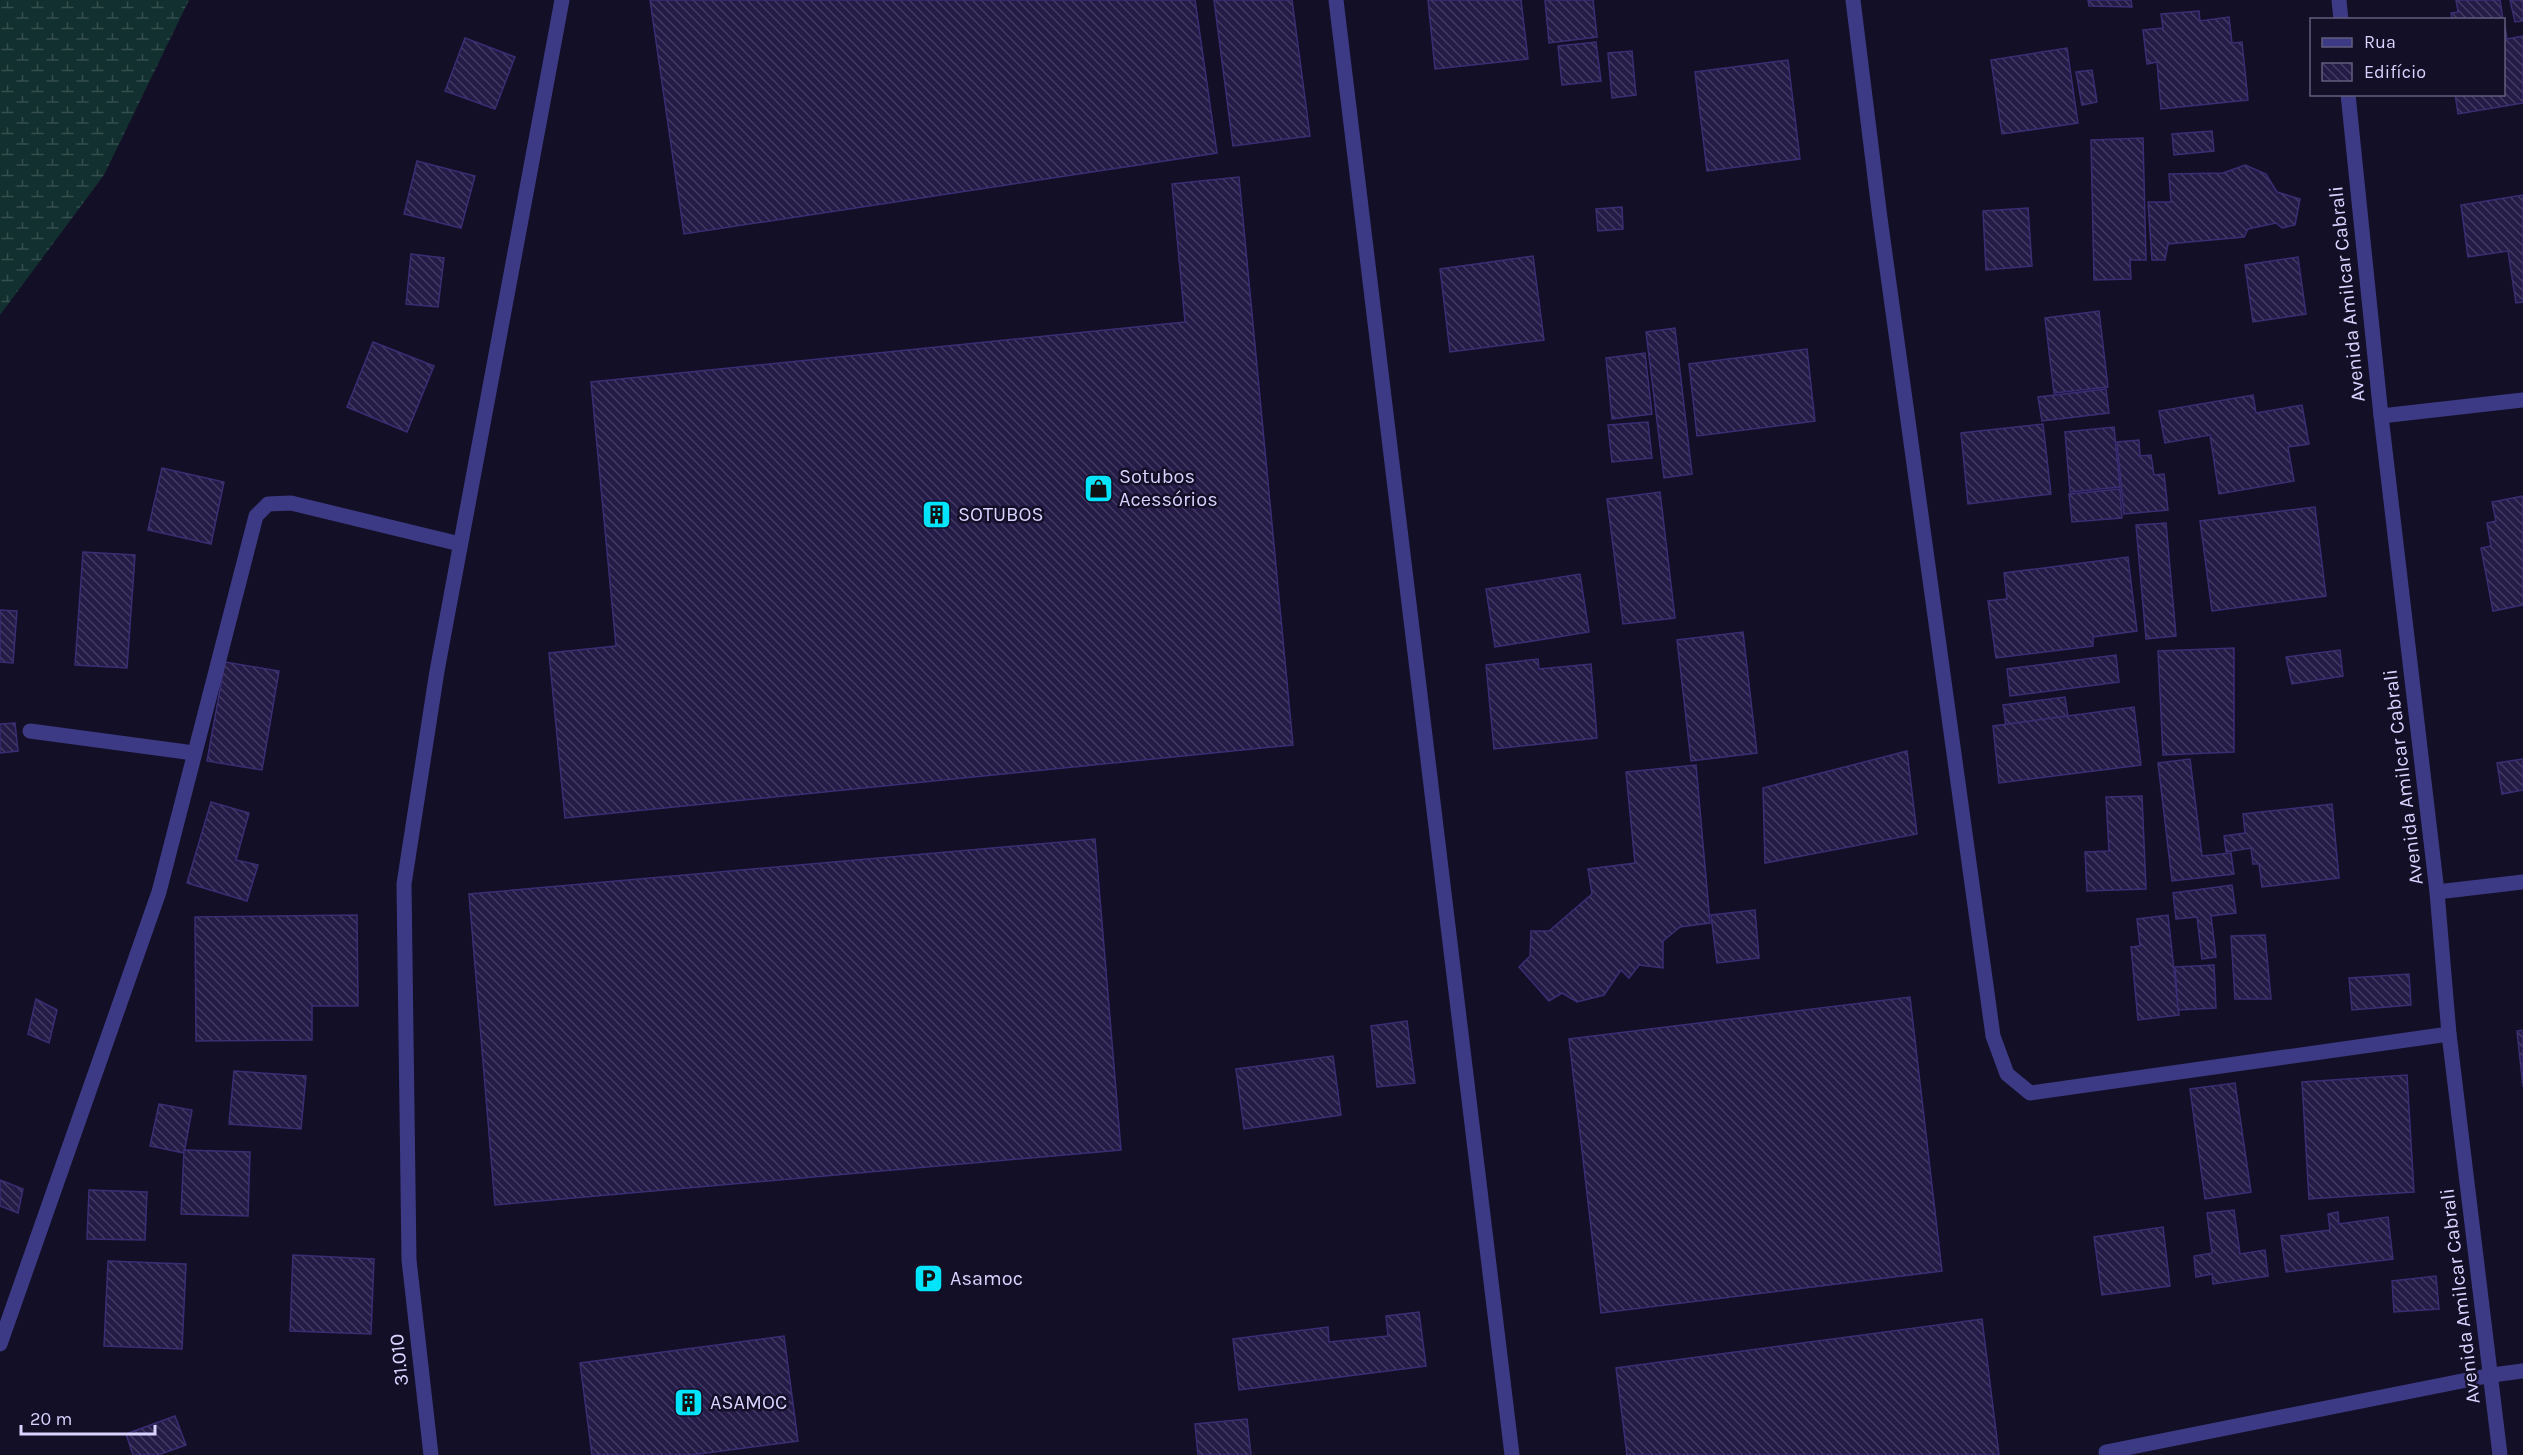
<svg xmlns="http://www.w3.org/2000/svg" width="2523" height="1455" font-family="Karla,sans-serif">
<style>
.wetland{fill:url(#wetland-marsh)}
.building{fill:url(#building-back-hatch);stroke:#3b2d73;stroke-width:1.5}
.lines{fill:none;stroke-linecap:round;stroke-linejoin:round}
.street{stroke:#3d3a85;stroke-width:15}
.labels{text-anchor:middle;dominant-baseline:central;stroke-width:5;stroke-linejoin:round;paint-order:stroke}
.street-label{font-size:20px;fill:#d9d4ff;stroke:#130f26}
.poi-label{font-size:20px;fill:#d9d4ff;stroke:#130f26;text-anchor:start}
</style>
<defs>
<pattern id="wetland-marsh" width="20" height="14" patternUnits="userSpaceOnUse" patternTransform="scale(1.5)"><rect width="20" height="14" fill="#12302f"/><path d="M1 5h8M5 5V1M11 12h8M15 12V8" fill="none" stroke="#344d4e"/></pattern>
<pattern id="building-back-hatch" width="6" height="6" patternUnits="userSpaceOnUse" patternTransform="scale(1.5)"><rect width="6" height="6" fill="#241b47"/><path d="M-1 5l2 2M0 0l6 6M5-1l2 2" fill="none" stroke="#433b63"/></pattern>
</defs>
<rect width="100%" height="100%" fill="#130f26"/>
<path class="wetland" d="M0,0H189L104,175L0,315Z"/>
<g class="building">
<path d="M650,0H1195L1217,153L684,234Z"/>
<path d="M1214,0H1292L1310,136L1233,146Z"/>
<path d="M1428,0H1521L1528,59L1435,69Z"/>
<path d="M1545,0H1593L1597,37L1549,43Z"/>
<path d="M2088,0H2131L2132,7L2089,6Z"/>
<path d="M2456,0H2500L2503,20H2452L2451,13L2458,12Z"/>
<path d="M2510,0H2523V21L2515,22Z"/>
<path d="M2199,11L2200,21L2229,17L2232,43L2242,42L2248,100L2161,109L2157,62L2147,64L2143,30L2163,28L2161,14Z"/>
<path d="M2504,20L2507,39L2523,36V103L2458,114L2455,94H2504Z"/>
<path d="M465,38L515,57L495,109L445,91Z"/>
<path d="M1596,42L1601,81L1562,85L1558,46Z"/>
<path d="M2067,48L2078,123L2002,134L1991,60Z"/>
<path d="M1632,51L1636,95L1612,98L1608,53Z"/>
<path d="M1788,60L1800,159L1707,171L1695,72Z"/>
<path d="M2092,70L2097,102L2082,105L2076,72Z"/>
<path d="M2212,131L2214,151L2174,155L2172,134Z"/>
<path d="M2143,138L2146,260H2130L2131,279L2094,280L2091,140Z"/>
<path d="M417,161L475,176L461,228L404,214Z"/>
<path d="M2245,165L2266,174L2277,192L2300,199L2295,225L2282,228L2276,223L2248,229L2244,237L2168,244L2165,260H2152L2148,202H2171L2169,174L2223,173Z"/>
<path d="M1239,177L1293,745L565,818L549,653L616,646L591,382L1185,322L1172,184Z"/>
<path d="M2523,195V302L2516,303L2508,251L2468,257L2461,205Z"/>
<path d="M1622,207L1623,229L1598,231L1596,209Z"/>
<path d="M2028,208L2032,266L1986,270L1983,211Z"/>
<path d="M411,254L444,258L438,307L406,304Z"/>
<path d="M1533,256L1544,340L1450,352L1440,269Z"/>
<path d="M2298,257L2306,314L2253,322L2245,265Z"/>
<path d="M2099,311L2108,387L2054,393L2045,318Z"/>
<path d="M1675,328L1692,474L1664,478L1646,332Z"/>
<path d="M373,342L434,366L407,432L347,407Z"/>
<path d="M1807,349L1815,421L1697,436L1689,364Z"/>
<path d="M1645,353L1652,414L1612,419L1606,358Z"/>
<path d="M2106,389L2109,413L2042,421L2038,397Z"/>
<path d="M2253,395L2256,413L2302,405L2309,444L2288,447L2294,481L2219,494L2210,435L2165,443L2159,411Z"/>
<path d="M1648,422L1652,458L1612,462L1608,425Z"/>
<path d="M2043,424L2051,494L1968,504L1961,433Z"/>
<path d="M2114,427L2120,487L2070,492L2065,432Z"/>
<path d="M2139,440L2140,456L2151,455L2154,475L2164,474L2168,510L2124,514L2117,442Z"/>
<path d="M162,468L224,482L211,544L148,530Z"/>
<path d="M2120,489L2122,518L2072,522L2069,494Z"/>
<path d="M1660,492L1675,618L1623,624L1607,499Z"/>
<path d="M2523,496V605L2493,611L2481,548L2491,546L2487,523L2496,521L2492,502Z"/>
<path d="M2315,507L2326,596L2212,611L2200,521Z"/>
<path d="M2166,523L2176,636L2146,639L2136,525Z"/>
<path d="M83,552L135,555L127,668L75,665Z"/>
<path d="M2128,557L2137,631L2093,637V646L1996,658L1988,601L2007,599L2004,573Z"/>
<path d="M1580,574L1589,632L1495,647L1486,589Z"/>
<path d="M0,610L17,611L13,663L0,662Z"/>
<path d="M1743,632L1757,753L1691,761L1677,640Z"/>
<path d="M2234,648V752L2163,755L2158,651Z"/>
<path d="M2340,650L2343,676L2292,684L2286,657Z"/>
<path d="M2116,655L2119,682L2010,696L2007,669Z"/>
<path d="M1538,659L1539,669L1591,664L1597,738L1494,749L1486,665Z"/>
<path d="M225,662L279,671L262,770L207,761Z"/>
<path d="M2065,697L2068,717L2006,726L2003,705Z"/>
<path d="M2134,707L2141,765L1999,783L1993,726Z"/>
<path d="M15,723L18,751L0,753V724Z"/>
<path d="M1907,751L1917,834L1765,863L1763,788Z"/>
<path d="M2190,759L2202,856L2231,853L2234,874L2172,881L2158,763Z"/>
<path d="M2523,759V790L2502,794L2497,763Z"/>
<path d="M1696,765L1710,923L1680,927L1663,941V968L1639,965L1629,978L1621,970L1604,995L1577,1002L1562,993L1549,1001L1519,967L1530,956L1531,931H1549L1592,894L1588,869L1635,863L1626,772Z"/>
<path d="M2142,796L2146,889L2087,891L2085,852L2109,851L2106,797Z"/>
<path d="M211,802L249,813L236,860L258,865L247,901L187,883Z"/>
<path d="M2332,804L2339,878L2262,887L2259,864H2253L2251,848L2226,852L2224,836L2245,833L2243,814Z"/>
<path d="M1095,839L1121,1150L495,1205L469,894Z"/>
<path d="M2232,885L2236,913L2211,916L2216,957L2202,959L2197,917L2176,919L2173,893Z"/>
<path d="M1755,910L1759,958L1717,963L1711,915Z"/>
<path d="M357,915L358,1006H312V1040L196,1041L195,917Z"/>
<path d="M2168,915L2179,1015L2138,1020L2131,947L2140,946L2137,919Z"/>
<path d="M2265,935L2271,999H2235L2231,936Z"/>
<path d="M2214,965L2216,1008L2178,1010L2175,967Z"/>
<path d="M2409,974L2411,1005L2352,1010L2349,978Z"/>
<path d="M1910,997L1942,1271L1601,1313L1569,1039Z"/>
<path d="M36,999L57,1010L49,1043L28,1034Z"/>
<path d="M1407,1021L1415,1083L1377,1087L1371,1026Z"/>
<path d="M2523,1030V1087L2517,1031Z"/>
<path d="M1333,1056L1341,1115L1244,1129L1236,1069Z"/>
<path d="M234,1071L306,1076L301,1129L229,1124Z"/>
<path d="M2407,1075L2414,1192L2309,1199L2302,1082Z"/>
<path d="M2235,1083L2251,1192L2205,1199L2190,1089Z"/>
<path d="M159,1104L192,1110L184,1153L150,1146Z"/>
<path d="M184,1150L250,1152L248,1216L181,1214Z"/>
<path d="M0,1180L23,1189L18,1213L0,1206Z"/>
<path d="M89,1190L147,1192L145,1240L87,1239Z"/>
<path d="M2234,1210L2240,1254L2265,1250L2268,1276L2213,1284L2212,1274L2196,1277L2194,1256L2212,1253L2207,1213Z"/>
<path d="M2338,1212L2339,1224L2388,1217L2393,1259L2286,1272L2281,1236L2330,1230L2328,1214Z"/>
<path d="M2163,1227L2170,1286L2102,1295L2094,1237Z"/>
<path d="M293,1255L374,1259L371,1334L290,1331Z"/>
<path d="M108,1261L186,1264L182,1349L104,1346Z"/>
<path d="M2436,1276L2439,1309L2394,1312L2392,1281Z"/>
<path d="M1419,1312L1426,1366L1239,1390L1233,1339L1328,1327L1329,1342L1388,1336L1386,1316Z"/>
<path d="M1982,1319L1999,1455H1627L1616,1368Z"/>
<path d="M784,1336L798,1441L691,1455H592L580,1363Z"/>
<path d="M175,1416L186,1445L158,1455H133L126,1434Z"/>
<path d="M1247,1419L1251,1455H1198L1195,1424Z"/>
</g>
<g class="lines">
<g class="street">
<path d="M1336,0L1512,1455"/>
<path d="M1853,0L1880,218L1993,1036L2007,1074L2030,1093L2449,1034"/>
<path d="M2339,0L2341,20"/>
<path d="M2348,94L2381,416L2437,892L2449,1034L2500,1455"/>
<path d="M2381,416L2523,400"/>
<path d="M30,731L194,753"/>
<path d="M2437,892L2523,882"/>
<path d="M0,1344L159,892L256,516L268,504L291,503L460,544"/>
<path d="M2106,1452L2492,1375L2523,1371"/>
<path d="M431,1455L409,1260L404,884L437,671L562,0"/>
</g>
</g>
<defs>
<symbol id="shop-square" viewBox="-11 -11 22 22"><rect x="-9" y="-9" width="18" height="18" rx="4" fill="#00e5ff" stroke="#130f26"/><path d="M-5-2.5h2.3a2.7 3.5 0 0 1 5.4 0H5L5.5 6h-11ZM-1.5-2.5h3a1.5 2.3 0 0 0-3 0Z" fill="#111"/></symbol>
<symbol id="building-square" viewBox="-11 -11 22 22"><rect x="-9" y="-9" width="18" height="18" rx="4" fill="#00e5ff" stroke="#130f26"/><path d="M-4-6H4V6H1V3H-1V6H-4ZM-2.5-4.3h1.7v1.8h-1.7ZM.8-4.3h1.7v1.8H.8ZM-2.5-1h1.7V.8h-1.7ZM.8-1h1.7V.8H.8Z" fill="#111"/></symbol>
<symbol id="parking-square" viewBox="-11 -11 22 22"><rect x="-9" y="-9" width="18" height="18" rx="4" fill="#00e5ff" stroke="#130f26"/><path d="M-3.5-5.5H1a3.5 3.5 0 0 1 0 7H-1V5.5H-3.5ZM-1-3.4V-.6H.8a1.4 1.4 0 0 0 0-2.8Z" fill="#111"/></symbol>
</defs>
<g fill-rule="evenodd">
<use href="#shop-square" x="1082" y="472" width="33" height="33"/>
<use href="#building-square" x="920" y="498" width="33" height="33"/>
<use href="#parking-square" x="912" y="1262" width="33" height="33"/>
<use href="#building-square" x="672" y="1386" width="33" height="33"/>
</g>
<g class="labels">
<g class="street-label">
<text transform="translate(2347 294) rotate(-96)">Avenida Amilcar Cabrali</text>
<text transform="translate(2403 777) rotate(-97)">Avenida Amilcar Cabrali</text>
<text transform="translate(2460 1296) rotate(-97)">Avenida Amilcar Cabrali</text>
<text transform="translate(399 1360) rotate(-96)">31.010</text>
</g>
<g class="poi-label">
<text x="1119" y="476">Sotubos<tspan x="1119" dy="23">Acessórios</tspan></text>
<text x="958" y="514">SOTUBOS</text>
<text x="950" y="1278">Asamoc</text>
<text x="710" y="1402">ASAMOC</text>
</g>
</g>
<rect x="2310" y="18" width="195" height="78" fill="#130f26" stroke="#625e7d" stroke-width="1.5"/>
<rect x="2322" y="38" width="30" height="9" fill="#3d3a85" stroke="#625e7d" stroke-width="1.5"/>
<text x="2364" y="48" font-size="18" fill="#d9d4ff">Rua</text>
<rect x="2322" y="63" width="30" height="18" fill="url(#building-back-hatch)" stroke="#625e7d" stroke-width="1.5"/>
<text x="2364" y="78" font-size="18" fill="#d9d4ff">Edifício</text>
<path d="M21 1425v9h134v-9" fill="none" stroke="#d9d4ff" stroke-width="3"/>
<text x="30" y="1425" font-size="18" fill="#d9d4ff" stroke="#130f26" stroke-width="4.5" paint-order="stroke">20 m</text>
</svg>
